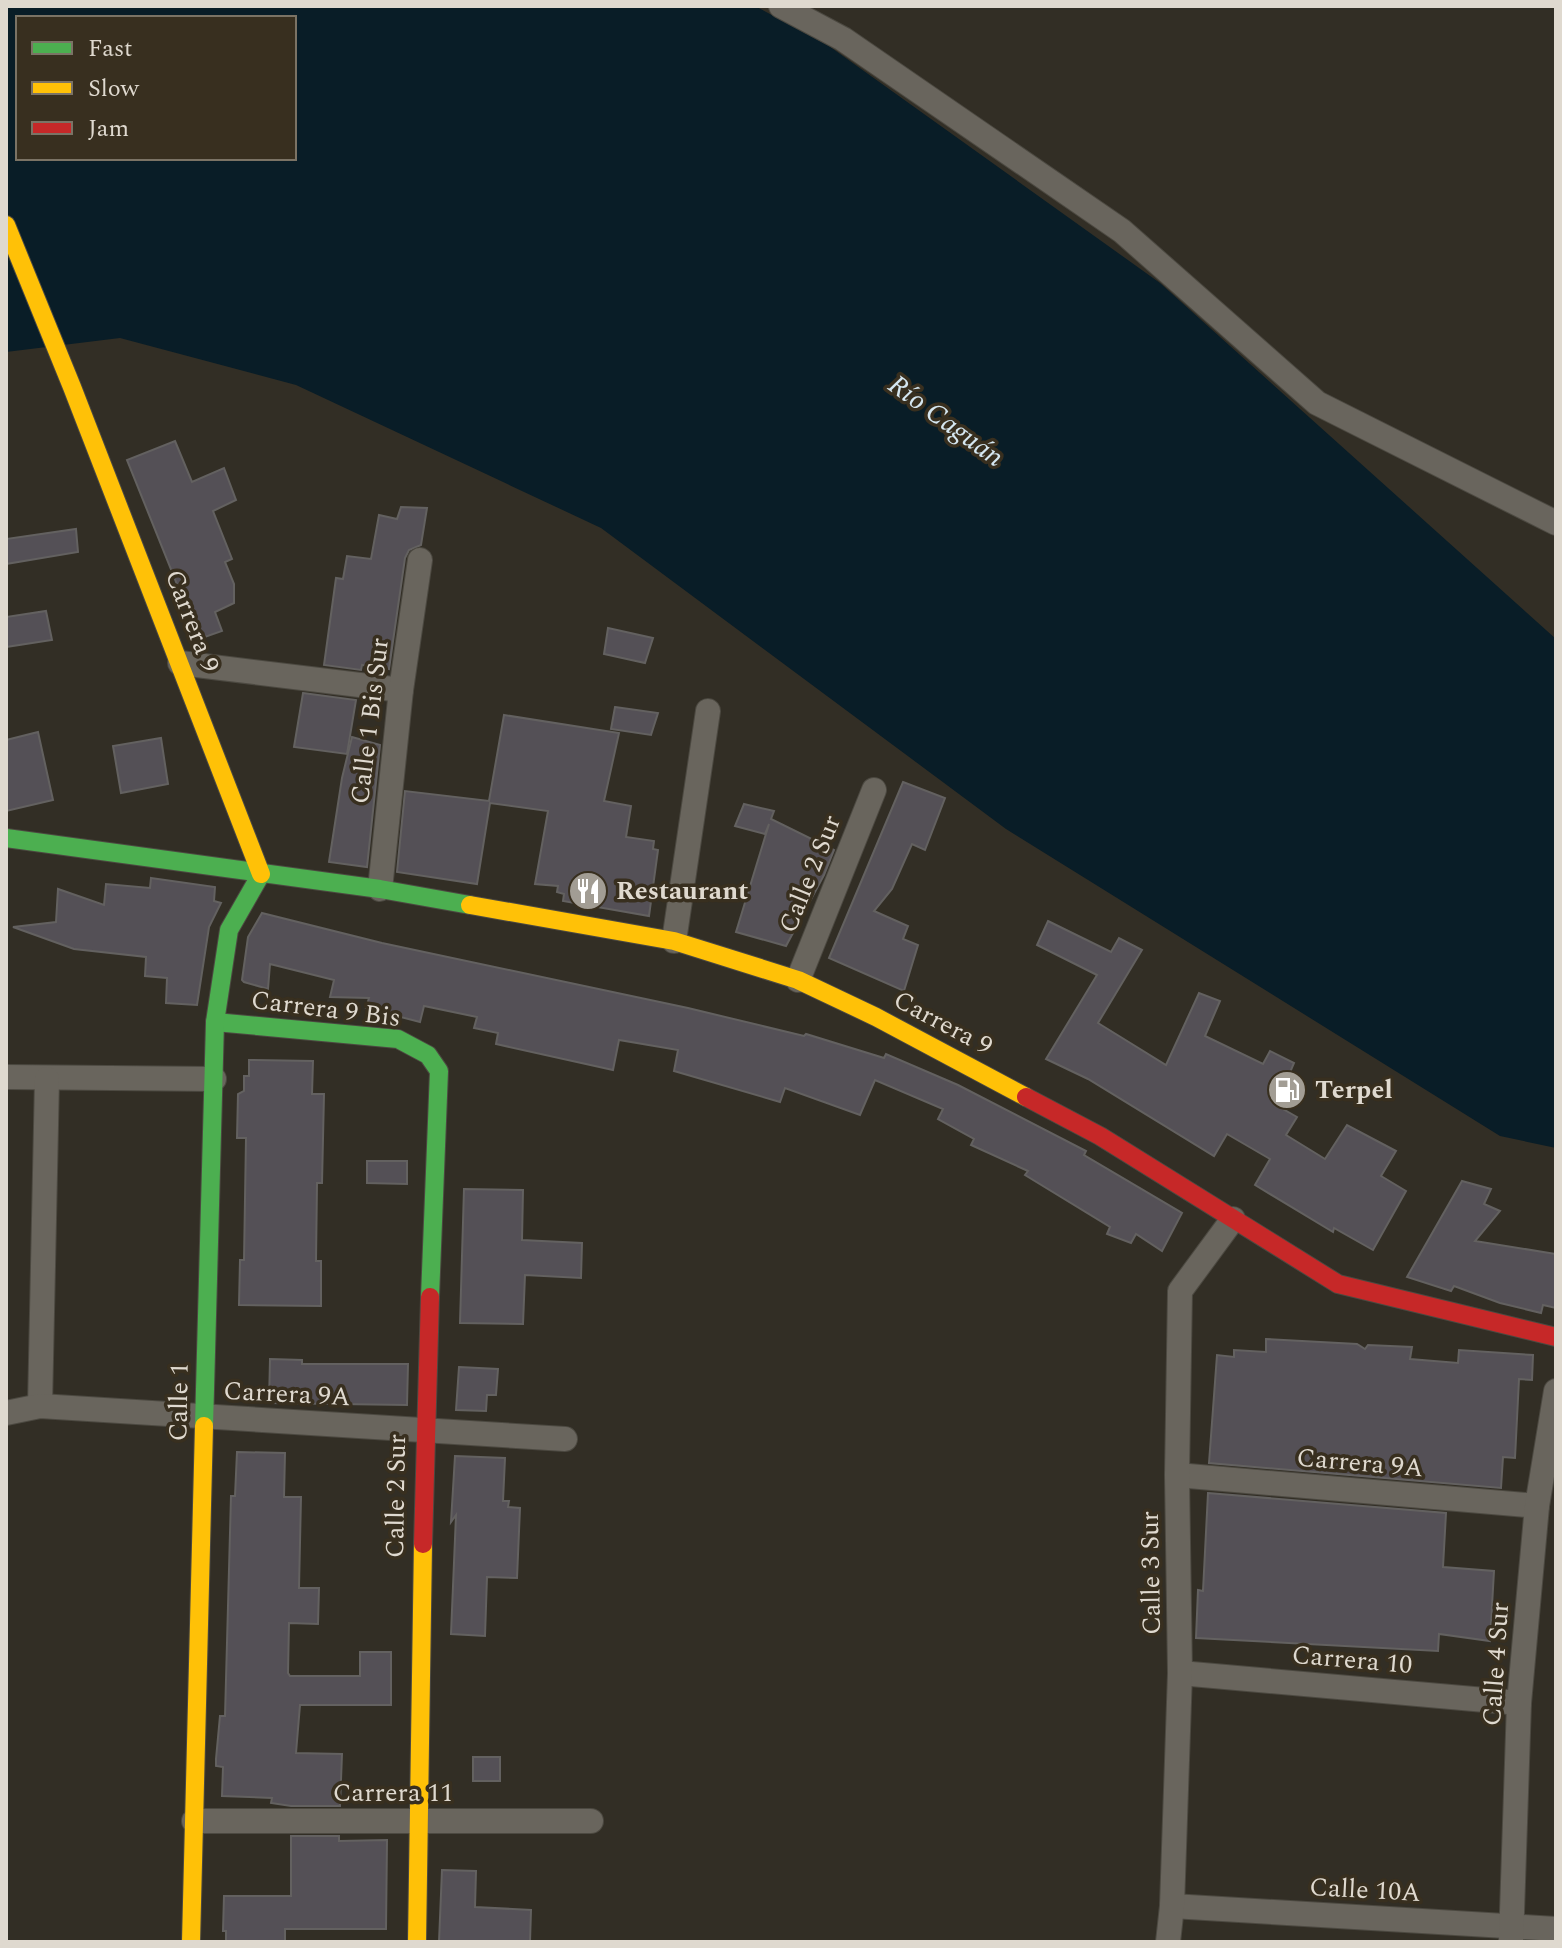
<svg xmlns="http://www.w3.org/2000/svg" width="1562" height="1948" font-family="Spectral,serif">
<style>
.water{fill:#091d27;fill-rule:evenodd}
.building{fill:#545056;stroke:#636160;stroke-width:2}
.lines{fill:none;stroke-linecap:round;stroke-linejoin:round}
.street-casing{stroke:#4c4941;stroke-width:26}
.fast-casing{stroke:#4c4941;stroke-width:20}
.slow-casing{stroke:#4c4941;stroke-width:20}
.jam-casing{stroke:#4c4941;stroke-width:20}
.street{stroke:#69655d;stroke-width:24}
.fast{stroke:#4caf50;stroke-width:18}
.slow{stroke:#ffc107;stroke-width:18}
.jam{stroke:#c62828;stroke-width:18}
.labels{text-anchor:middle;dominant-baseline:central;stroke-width:7;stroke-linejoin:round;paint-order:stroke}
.street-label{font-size:26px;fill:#dfd9cf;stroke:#382f1f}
.poi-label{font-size:26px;font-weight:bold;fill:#dfd9cf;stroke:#382f1f;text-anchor:start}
.water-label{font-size:28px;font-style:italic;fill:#d5e7f1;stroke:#382f1f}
</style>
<rect width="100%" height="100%" fill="#322e25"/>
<path class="water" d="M6,6H755L829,46L1160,283L1556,639V1148L1500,1136L1006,829L601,528L296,385L120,338L6,352ZM18,18H294V158H18Z"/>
<g class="building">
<path d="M175,441L192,482L224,468L236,500L213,511L232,559L225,562L234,584V603L215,612L222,631L199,639L127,460Z"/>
<path d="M401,507L427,508L421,545L409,550L405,558L389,669L362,665L361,670L324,665L336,578L343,579L347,556L371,559L379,515L397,519Z"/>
<path d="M76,529L78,552L6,564V539Z"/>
<path d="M46,611L52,640L6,647V617Z"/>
<path d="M608,628L653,638L645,663L604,654Z"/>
<path d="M303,693L356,700L347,754L294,747Z"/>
<path d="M615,707L658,713L651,735L611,729Z"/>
<path d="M504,715L619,733L604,801L631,806L626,837L654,841L653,849L658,850L649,916L563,901L564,894L557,892L558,886L535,884L548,811L490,803L477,884L397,872L405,791L489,801Z"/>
<path d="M38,732L53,800L6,811V740Z"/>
<path d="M352,737L380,745L367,867L329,862L342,778Z"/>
<path d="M161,738L168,784L121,793L113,746Z"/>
<path d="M903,782L945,798L925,850L912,844L892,889L874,911L908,926L903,939L918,945L904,991L829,958Z"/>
<path d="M744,804L774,811L771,819L834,850L824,875L786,946L736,932L769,824L765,834L735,826Z"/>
<path d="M151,878L215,887L214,901L221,903L209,927L197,1005L166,1003L167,978L145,976L146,957L74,949L13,927L56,922L58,889L104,905L106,884L150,888Z"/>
<path d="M262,913L382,943L688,1008L804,1036L806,1034L884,1058L886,1054L958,1085L1086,1151L1084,1155L1182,1213L1162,1251L1136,1234L1131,1243L1107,1234L1110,1227L1025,1175L1028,1171L971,1145L974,1139L938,1119L943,1109L875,1080L860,1115L785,1088L780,1102L674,1071L678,1050L619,1040L613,1070L496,1044L498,1033L474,1028L477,1017L424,1006L420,1022L366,1008L369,998L330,997L334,980L270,964L268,989L244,982L242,980L248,937Z"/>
<path d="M1048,921L1111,952L1119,938L1142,950L1098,1023L1166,1065L1199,993L1220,1001L1205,1036L1263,1064L1270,1051L1294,1063L1276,1105L1297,1117L1286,1135L1325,1159L1347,1125L1396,1151L1381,1176L1406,1191L1373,1250L1334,1228L1333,1232L1255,1185L1270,1159L1227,1134L1214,1156L1088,1079L1046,1059L1097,975L1037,945Z"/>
<path d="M249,1060L313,1061L312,1094H324L322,1183H317L316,1261H321V1306L239,1305L240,1260H244L246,1138H237L238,1094L244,1091V1076H249Z"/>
<path d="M367,1161H407V1184L367,1183Z"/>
<path d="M1462,1181L1491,1189L1484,1204L1500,1211L1475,1241L1556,1254V1308L1543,1305L1541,1313L1500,1303L1454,1286L1451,1291L1407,1277Z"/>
<path d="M464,1189L523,1190L522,1240L582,1243L581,1278L525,1275L523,1324L460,1323Z"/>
<path d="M1266,1339L1357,1344L1365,1349L1368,1345L1412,1347L1410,1359L1458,1363L1459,1350L1533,1355L1532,1380L1519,1379L1515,1458L1503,1457L1501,1488L1209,1463L1217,1355L1234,1357V1350L1266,1352Z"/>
<path d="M270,1359L302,1360V1364H408L407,1405L269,1403Z"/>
<path d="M459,1367L498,1369L496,1395H487L486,1411L456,1410Z"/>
<path d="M237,1452L285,1453L284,1497H301L299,1588H319L318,1624L289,1623L288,1673L290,1676H360V1652H391V1705H300L296,1753L342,1754L340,1806H291L271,1803L272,1798L222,1796L223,1767L216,1766V1759L220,1716H225L231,1496H235Z"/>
<path d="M455,1456L505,1458L503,1501H509L508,1507L520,1508L517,1578L487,1577L485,1636L451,1634L456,1515L451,1522Z"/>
<path d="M1208,1493L1446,1513L1443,1567L1494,1571L1490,1641L1439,1634L1438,1651L1196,1638L1198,1590L1203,1591Z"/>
<rect x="473" y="1757" width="27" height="24"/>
<path d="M291,1836H339V1841L387,1840L386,1929H285V1942H226V1931H223L224,1896H291Z"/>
<path d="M442,1870L476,1871L475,1907L531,1910L530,1942H439Z"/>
</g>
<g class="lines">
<defs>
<g id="street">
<path d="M781,6L843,39L1122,231L1317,403L1556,523"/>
<path d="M180,663L401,690"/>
<path d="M380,889L401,690L420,560"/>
<path d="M674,941L708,711"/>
<path d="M798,980L874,790"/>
<path d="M6,1077L214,1079"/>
<path d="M40,1406L47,1079"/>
<path d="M6,1413L40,1406L565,1439"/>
<path d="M1177,1475L1537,1506"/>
<path d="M1180,1673L1519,1703"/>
<path d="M194,1821H591"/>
<path d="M1172,1906L1556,1929"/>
<path d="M1168,1942L1172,1906L1180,1673L1177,1475L1180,1291L1233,1219"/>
<path d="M1511,1942L1519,1703L1537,1506L1556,1391"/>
</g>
<g id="fast">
<path d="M6,838L380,889L470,905"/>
<path d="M215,1022L398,1039L428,1055L439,1071L430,1297"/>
<path d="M204,1426L215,1022L229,930L261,874"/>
</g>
<g id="slow">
<path d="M6,225L72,387L261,874"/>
<path d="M470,905L674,941L798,980L876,1017L1026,1097"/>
<path d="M191,1942L204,1426"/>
<path d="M417,1942L423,1544"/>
</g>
<g id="jam">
<path d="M1026,1097L1100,1136L1338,1284L1556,1337"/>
<path d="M423,1544L430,1297"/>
</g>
</defs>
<use href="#street" class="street-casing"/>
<use href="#fast" class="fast-casing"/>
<use href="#slow" class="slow-casing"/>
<use href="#jam" class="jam-casing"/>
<use href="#street" class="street"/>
<use href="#fast" class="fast"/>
<use href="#slow" class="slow"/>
<use href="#jam" class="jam"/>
</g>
<defs>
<symbol id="restaurant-disc" viewBox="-11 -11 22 22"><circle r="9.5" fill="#a29d94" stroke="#382f1f"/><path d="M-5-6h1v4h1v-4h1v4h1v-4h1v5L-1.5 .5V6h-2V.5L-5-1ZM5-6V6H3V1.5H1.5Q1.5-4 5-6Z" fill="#fff"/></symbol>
<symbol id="fuel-disc" viewBox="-11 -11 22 22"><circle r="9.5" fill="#a29d94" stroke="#382f1f"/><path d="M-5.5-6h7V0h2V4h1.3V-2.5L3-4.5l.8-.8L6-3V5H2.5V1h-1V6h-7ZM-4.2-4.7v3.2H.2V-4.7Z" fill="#fff"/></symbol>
</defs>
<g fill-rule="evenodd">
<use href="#restaurant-disc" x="566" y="869" width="44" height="44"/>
<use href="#fuel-disc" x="1265" y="1068" width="44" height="44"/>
</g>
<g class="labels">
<g class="street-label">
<text transform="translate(192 621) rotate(69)">Carrera 9</text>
<text transform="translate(370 721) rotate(-83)">Calle 1 Bis Sur</text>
<text transform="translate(810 874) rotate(-68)">Calle 2 Sur</text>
<text transform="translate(326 1009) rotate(7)">Carrera 9 Bis</text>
<text transform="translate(943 1023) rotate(28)">Carrera 9</text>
<text transform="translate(287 1394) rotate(3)">Carrera 9A</text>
<text transform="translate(179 1402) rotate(-89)">Calle 1</text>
<text transform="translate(1360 1463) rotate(5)">Carrera 9A</text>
<text transform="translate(396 1496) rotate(-89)">Calle 2 Sur</text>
<text transform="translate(1151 1573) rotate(-91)">Calle 3 Sur</text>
<text transform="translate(1352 1660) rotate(5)">Carrera 10</text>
<text transform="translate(1496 1664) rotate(-86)">Calle 4 Sur</text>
<text x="393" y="1793">Carrera 11</text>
<text transform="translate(1365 1890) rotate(3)">Calle 10A</text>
</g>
<g class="poi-label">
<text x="616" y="891">Restaurant</text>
<text x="1315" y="1090">Terpel</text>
</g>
<g class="water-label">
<text transform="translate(946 421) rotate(36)">Río Caguán</text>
</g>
</g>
<rect width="1562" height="1948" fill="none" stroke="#dfd9cf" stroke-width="16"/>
<rect x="16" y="16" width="280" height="144" fill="#382f1f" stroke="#7b7365" stroke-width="2"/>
<rect x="32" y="42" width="40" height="12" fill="#4caf50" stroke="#7b7365" stroke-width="2"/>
<text x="88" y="56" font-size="24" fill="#dfd9cf">Fast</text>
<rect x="32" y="82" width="40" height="12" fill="#ffc107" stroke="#7b7365" stroke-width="2"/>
<text x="88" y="96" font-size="24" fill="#dfd9cf">Slow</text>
<rect x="32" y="122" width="40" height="12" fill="#c62828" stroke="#7b7365" stroke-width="2"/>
<text x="88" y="136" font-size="24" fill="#dfd9cf">Jam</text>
</svg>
